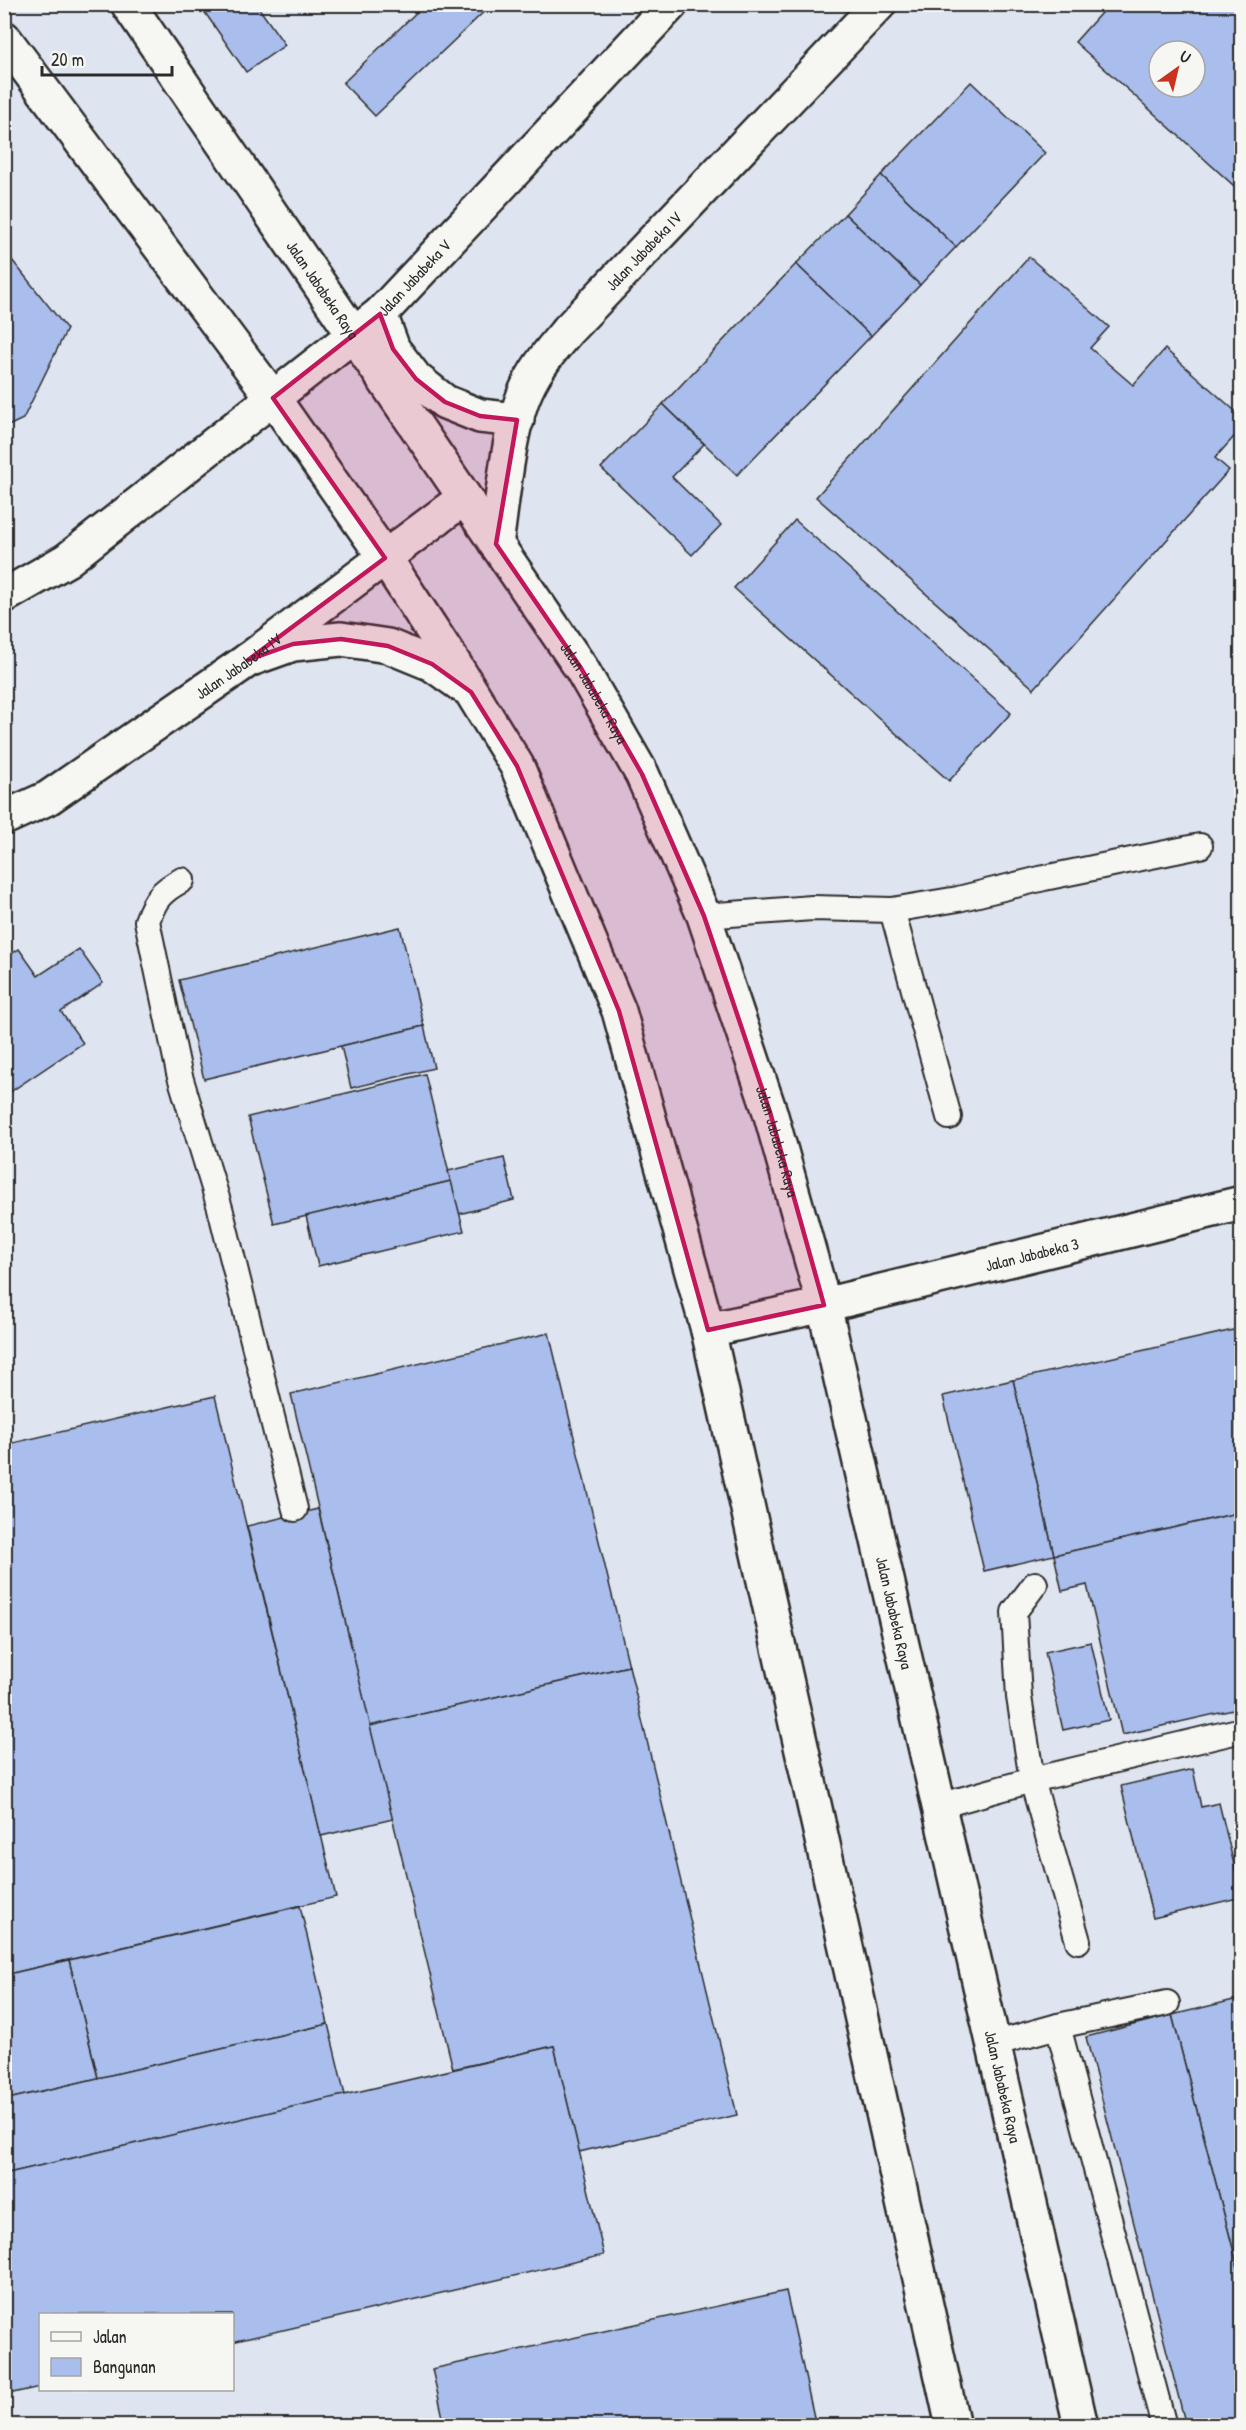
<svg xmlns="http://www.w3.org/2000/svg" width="1246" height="2430" font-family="'Patrick Hand',sans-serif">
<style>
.built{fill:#dfe5f0;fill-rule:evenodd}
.building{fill:#a9beec;stroke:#2b2b2b;stroke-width:1.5;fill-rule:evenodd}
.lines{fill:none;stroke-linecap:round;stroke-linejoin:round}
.service-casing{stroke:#2b2b2b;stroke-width:28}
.minor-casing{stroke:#2b2b2b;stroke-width:38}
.tertiary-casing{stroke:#2b2b2b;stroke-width:38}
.secondary-casing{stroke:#2b2b2b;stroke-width:38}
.service{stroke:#f6f6f2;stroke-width:24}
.minor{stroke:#f6f6f2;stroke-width:33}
.tertiary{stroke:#f6f6f2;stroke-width:33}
.secondary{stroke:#f6f6f2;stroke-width:33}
.marked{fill:#c2185b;fill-opacity:0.2;stroke:#c2185b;stroke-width:4.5;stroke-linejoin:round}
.labels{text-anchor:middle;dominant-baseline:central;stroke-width:6;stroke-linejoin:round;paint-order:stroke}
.street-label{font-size:16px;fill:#2b2b2b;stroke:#f6f6f2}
</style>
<rect width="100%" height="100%" fill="#f6f6f2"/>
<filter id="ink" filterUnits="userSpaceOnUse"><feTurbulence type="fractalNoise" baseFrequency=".0167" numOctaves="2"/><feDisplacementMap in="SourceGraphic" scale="12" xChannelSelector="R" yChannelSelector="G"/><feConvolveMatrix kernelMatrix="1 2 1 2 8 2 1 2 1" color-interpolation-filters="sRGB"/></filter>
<g filter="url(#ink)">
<path class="built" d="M5,5H1241V2425L5,2426ZM1159,51H1195V87H1159ZM40,2314H232V2390H40Z"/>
<g class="building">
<path d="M199,4H256L285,45L246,72Z"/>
<path d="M425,4H492L375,116L343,83Z"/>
<path d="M1109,4H1242V193L1075,42ZM1159,51H1195V87H1159Z"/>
<path d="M971,82L1045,153L956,247L881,175Z"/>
<path d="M881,175L956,247L920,285L845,214Z"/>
<path d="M845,214L920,285L871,336L796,264Z"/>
<path d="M4,250L67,329L23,419L4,428Z"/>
<path d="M1029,257L1109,327L1090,348L1133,385L1165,349L1242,417V428L1215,458L1229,470L1034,689L816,497Z"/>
<path d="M796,264L871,336L737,475L663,404Z"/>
<path d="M663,404L704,444L672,477L721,525L692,555L601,468Z"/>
<path d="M795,520L1011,713L949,781L734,588Z"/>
<path d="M400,927L424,1026L204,1079L179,980Z"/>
<path d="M19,949L38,976L79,949L103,983L61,1012L83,1043L4,1096V959Z"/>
<path d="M424,1026L434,1068L351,1088L341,1046Z"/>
<path d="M425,1074L451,1181L274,1224L248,1117Z"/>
<path d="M504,1158L514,1200L459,1214L448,1171Z"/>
<path d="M451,1181L464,1231L318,1266L306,1216Z"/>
<path d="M1242,1328V1512L1054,1555L1013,1380Z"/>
<path d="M549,1333L629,1666L370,1726L291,1394Z"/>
<path d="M1013,1380L1054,1555L984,1571L943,1396Z"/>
<path d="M215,1396L336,1897L4,1975V1445Z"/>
<path d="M318,1509L393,1819L321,1836L247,1526Z"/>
<path d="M1242,1512V1708L1122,1735L1087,1585L1062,1591L1054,1555Z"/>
<path d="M1091,1642L1109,1720L1063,1730L1045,1652Z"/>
<path d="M629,1666L737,2115L579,2152L554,2046L453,2069L370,1726Z"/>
<path d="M1193,1769L1201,1807L1219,1803L1242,1897L1153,1918L1121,1786Z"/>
<path d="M300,1906L328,2024L98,2078L69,1960Z"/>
<path d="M69,1960L98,2078L4,2100V1975Z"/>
<path d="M1242,1998V2283L1172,2015Z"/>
<path d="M1172,2015L1242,2283V2426H1186L1086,2037Z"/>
<path d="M328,2024L345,2095L4,2174V2100Z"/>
<path d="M554,2046L604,2255L232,2342V2314H40V2387L4,2395V2174Z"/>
<path d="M786,2291L816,2426H445L432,2369Z"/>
</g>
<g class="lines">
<defs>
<g id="service">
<path d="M182,880C161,891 155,899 147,921L179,1073L220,1208L295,1509"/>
<path d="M892,910L949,1117"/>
<path d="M704,916L812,908L892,910L958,899L1044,878L1200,846"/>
<path d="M1035,1584L1014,1612L1019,1697L1032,1780L1078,1941"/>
<path d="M939,1806L1032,1780L1242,1730"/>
<path d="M1058,2026L1167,2003"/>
<path d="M993,2044L1058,2026L1164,2426"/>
</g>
<g id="minor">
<path d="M4,596L67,560L273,398"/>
<path id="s1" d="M824,1305L1242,1203"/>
</g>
<g id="tertiary">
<path d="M380,314L393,349L416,379L445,402L480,416L517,420"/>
<path id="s2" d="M273,398L380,314L671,4"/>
<path id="s3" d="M496,544C503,499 508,426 528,386C538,365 553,348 568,330L879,4"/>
<path id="s4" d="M4,818L48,798L248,660L464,498"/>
</g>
<g id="secondary">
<path id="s5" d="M128,4L581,668L642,774L704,916L770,1112L824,1305L1081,2426"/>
<path d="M4,38L273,398L385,558L453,662L517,766L619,1011L708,1330L953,2426"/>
<path d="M248,660L293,644L341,639L388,646L432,664L463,686"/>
<path d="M708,1330L824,1305"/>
</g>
</defs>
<use href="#service" class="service-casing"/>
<use href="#minor" class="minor-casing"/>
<use href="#tertiary" class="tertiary-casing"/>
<use href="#secondary" class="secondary-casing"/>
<use href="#service" class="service"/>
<use href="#minor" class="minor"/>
<use href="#tertiary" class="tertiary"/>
<use href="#secondary" class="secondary"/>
</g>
</g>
<path class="marked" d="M380,314L393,349L416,379L445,402L480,416L517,420L496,544L581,668L642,774L704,916L770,1112L824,1305L708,1330L619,1011L517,766L471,692L432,664L388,646L341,639L293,644L248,660L385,558L273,398Z"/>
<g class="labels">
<g class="street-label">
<text stroke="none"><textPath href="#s3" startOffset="340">Jalan Jababeka IV</textPath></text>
<text stroke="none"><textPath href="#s2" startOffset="186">Jalan Jababeka V</textPath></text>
<text stroke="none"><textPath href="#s5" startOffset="346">Jalan Jababeka Raya</textPath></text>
<text stroke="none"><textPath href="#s4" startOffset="280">Jalan Jababeka IV</textPath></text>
<text stroke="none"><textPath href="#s5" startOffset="832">Jalan Jababeka Raya</textPath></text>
<text stroke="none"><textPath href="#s5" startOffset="1318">Jalan Jababeka Raya</textPath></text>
<text stroke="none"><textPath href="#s1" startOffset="214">Jalan Jababeka 3</textPath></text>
<text stroke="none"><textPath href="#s5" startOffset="1804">Jalan Jababeka Raya</textPath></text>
<text stroke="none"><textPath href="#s5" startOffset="2290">Jalan Jababeka Raya</textPath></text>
</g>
</g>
<rect width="1246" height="2430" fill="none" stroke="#f6f6f2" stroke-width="24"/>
<rect x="12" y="12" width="1222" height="2406" fill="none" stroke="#2b2b2b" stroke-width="2" filter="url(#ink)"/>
<rect x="39" y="2313" width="195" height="78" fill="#f6f6f2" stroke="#a5a5a2" stroke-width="1.5"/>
<rect x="51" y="2332" width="30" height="9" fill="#f6f6f2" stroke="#a5a5a2" stroke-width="1.5"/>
<text x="93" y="2343" font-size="18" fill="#2b2b2b">Jalan</text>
<rect x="51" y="2358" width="30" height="18" fill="#a9beec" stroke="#a5a5a2" stroke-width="1.5"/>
<text x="93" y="2373" font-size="18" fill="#2b2b2b">Bangunan</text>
<g transform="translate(1177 69) rotate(34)"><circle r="28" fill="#f6f6f2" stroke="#a5a5a2" stroke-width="1.5"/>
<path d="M0-4.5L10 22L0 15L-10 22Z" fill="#c8321e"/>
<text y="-9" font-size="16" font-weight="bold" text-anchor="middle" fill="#2b2b2b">U</text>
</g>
<path d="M42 66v9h130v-9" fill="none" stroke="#2b2b2b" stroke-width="3"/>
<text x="51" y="66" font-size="18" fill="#2b2b2b" stroke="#f6f6f2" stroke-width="4.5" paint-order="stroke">20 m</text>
</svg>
